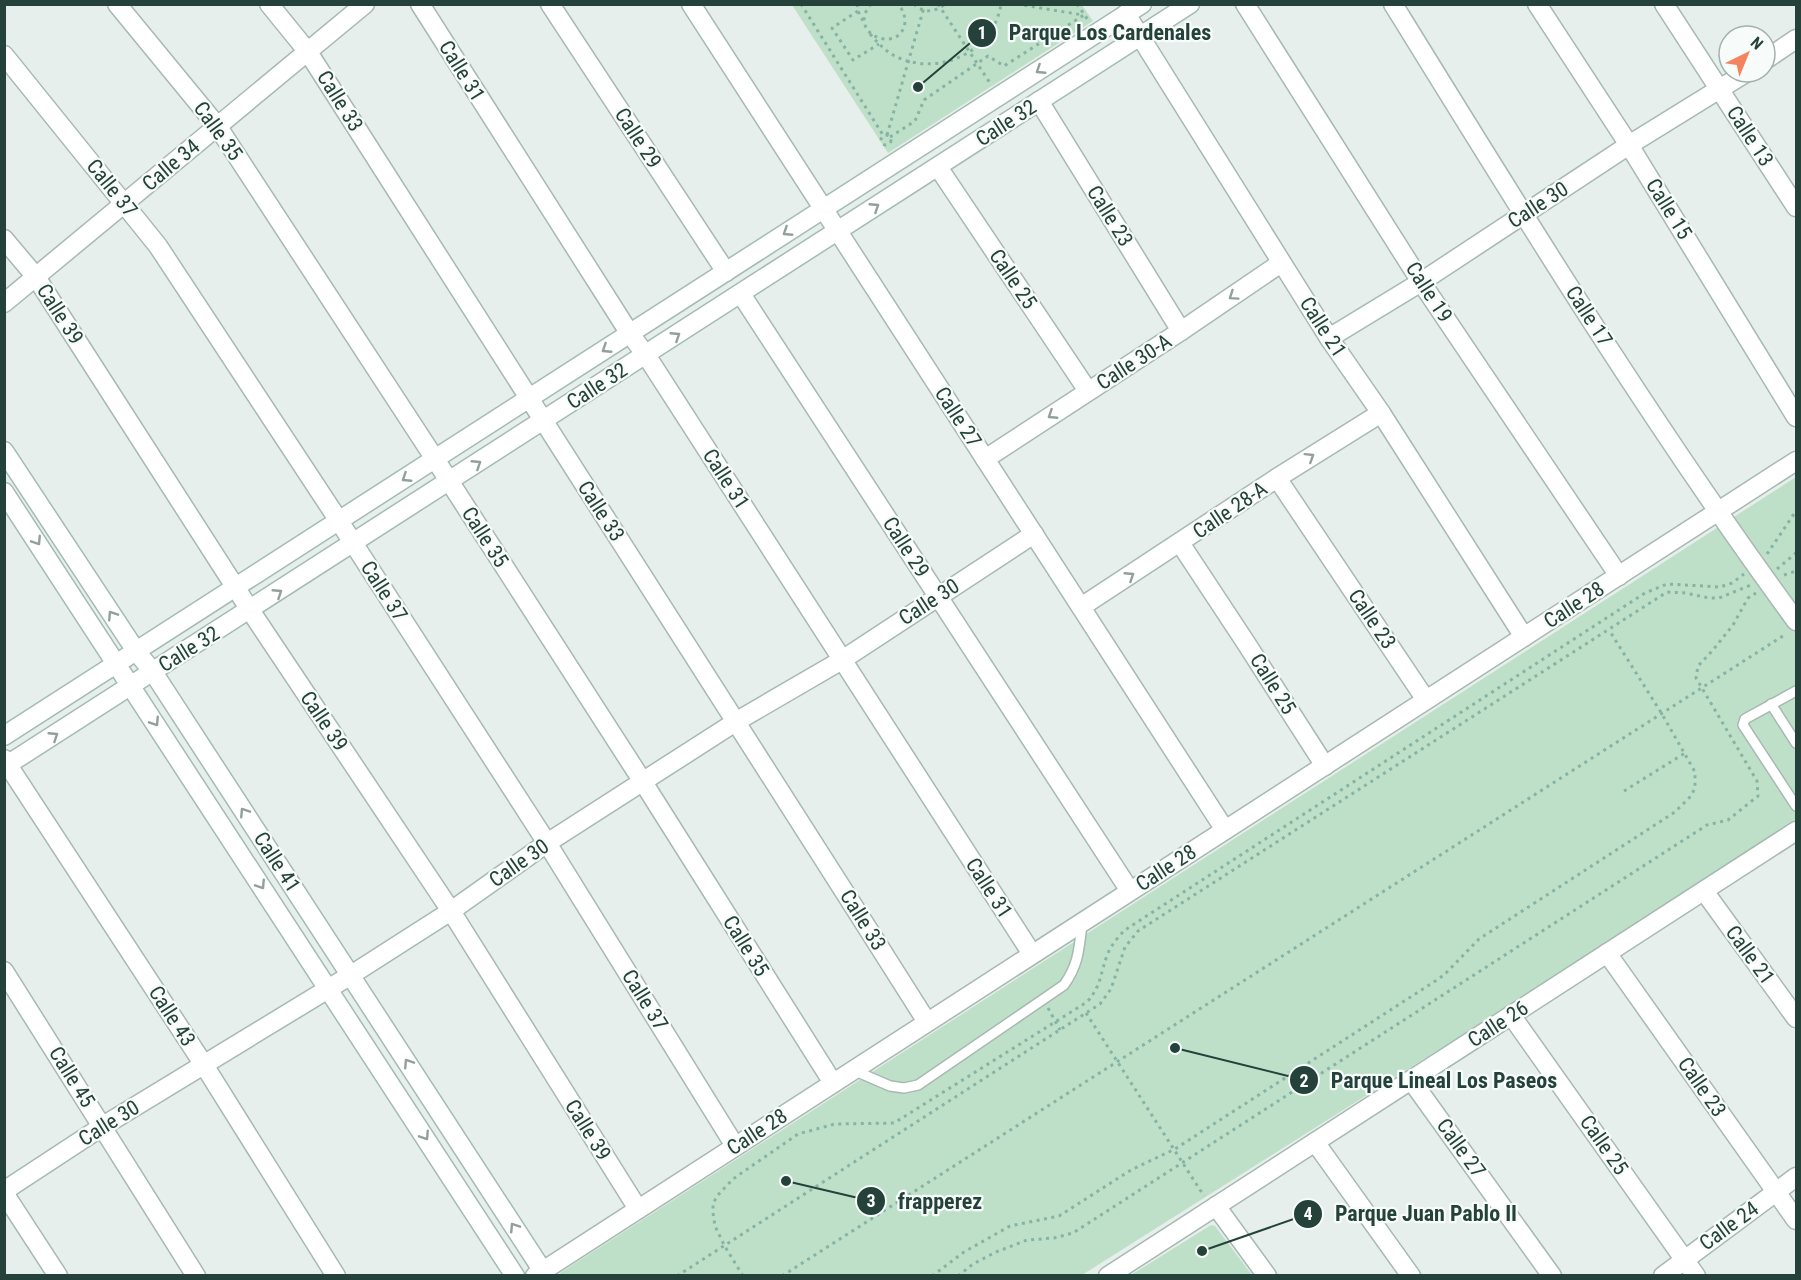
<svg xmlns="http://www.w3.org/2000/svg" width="1801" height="1280" font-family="'Roboto Condensed',sans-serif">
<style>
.green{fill:#bfe0c8}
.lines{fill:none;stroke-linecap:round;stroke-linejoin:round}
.lane-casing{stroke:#a8b8b2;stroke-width:12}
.street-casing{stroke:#a8b8b2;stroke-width:21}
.secondary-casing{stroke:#a4bbb3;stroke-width:21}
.path{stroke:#86b3a5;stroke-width:3;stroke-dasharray:3 4.5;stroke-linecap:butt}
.lane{stroke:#fff;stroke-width:9}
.street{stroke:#fff;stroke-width:18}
.secondary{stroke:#fff;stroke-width:18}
.oneway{stroke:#92a09c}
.labels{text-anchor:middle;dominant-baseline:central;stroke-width:4.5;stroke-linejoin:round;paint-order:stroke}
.street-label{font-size:21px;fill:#24423a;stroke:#f7fbf9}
.leader{fill:none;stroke:#24423a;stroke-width:2}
.callout-dot{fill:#24423a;stroke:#f7fbf9;stroke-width:2}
.mark-label{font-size:18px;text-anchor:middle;font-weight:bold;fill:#fff}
.callout-label{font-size:22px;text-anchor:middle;font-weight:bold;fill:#24423a;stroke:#f7fbf9;stroke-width:4.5;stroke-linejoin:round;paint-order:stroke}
</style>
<rect width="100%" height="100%" fill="#e6efeb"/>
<g class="green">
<path d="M792,5H1082L1093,21L888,153Z"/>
<path d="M1796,477V824L1082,1275L562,1276L560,1273Z"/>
<path d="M1211,1225L1215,1226L1252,1275H1131Z"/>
</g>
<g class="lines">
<defs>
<g id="lane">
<path d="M1796,691L1745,719L1743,725L1796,806"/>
<path d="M1771,704L1796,743"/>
<path d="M853,1070L890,1086L904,1088L918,1085L1064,985C1079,964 1079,948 1082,924"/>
</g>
<g id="street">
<path d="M117,4L218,127L435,459L643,782L833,1083"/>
<path d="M269,4L308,52C514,376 722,698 927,1022"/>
<path d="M420,4L630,334L646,355L1032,954"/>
<path d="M550,4L726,272"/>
<path d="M691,4L1225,830"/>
<path d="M1245,4L1421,282L1619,576"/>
<path d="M1393,4C1522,213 1651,423 1796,621"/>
<path d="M1537,4L1629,145L1796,417"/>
<path d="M1664,4L1796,207"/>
<path d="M1126,14L1329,338L1381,413L1524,637"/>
<path d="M4,55L158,246L339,521L547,843L735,1146"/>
<path d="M1765,60L1796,39"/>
<path d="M1039,101L1181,331"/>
<path d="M938,167L1088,391"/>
<path d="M4,239L36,277L250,610L451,911L638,1209"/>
<path d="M741,294L1130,891"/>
<path d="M4,303L365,4"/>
<path d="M1329,338L1421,282L1629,145L1747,72"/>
<path d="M985,459L1181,331L1281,263"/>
<path d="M1277,478L1426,700"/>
<path d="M1180,543L1246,643L1325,766"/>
<path d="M1081,607L1277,478L1381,413"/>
<path d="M4,759L204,1065L336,1276"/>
<path d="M1704,891L1796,1018"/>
<path d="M1607,953L1796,1220"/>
<path d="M4,971L196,1276"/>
<path d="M1511,1015L1696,1276"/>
<path d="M1411,1080L1552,1276"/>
<path d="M1315,1142L1411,1276"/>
<path d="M4,1191L103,1126L351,975L451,911L547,843L737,721L842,660L1034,534"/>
<path d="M4,1193L58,1276"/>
<path d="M1216,1206L1267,1276"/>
<path d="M535,1276L1796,461"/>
<path d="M1108,1276L1796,831"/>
<path d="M1663,1276L1796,1177"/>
</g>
<g id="secondary">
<path d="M4,451L136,651L153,672L546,1276"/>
<path d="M4,492L515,1276"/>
<path d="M4,736L1142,4"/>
<path d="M4,767L1190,4"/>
</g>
</defs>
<use href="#lane" class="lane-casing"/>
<use href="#street" class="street-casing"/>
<use href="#secondary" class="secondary-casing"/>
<g class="path">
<path d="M801,4L883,135"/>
<path d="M857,4L858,11L864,23"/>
<path d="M871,4C845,34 901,56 905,22C905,15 903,10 898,4"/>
<path d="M914,4C924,14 935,12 945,4"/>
<path d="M938,4L990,83"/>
<path d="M1017,4L1083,15"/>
<path d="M1077,4L1088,20"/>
<path d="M858,11L832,28L853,60L879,44"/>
<path d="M870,34C879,44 887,53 899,58C941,76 994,51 1001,4"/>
<circle cx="886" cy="140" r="5"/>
<path d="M887,135L925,4"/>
<path d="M890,137L915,121L924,100L988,56L1004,66L1084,15"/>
<path d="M1767,554L1796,511"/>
<path d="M1777,569L1796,553"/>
<path d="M1784,575L1796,571"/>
<path d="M1624,791L1685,753"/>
<path d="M1048,1008L1060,1030"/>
<path d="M1086,1013L1204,1196"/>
<path d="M677,1276L1100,1004L1111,989L1125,947L1138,931L1667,592L1685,593L1709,598H1719L1751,585"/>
<path d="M743,1276L724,1245L715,1226L713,1213V1204L717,1196L733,1179L798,1134L835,1124L894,1123L1087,1002C1102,985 1100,973 1108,953C1112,944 1119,936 1125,930L1645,593L1667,584L1720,587L1732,583L1744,574"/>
<path d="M782,1276L1786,634"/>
<path d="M932,1276L964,1252L1010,1226L1059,1216L1131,1170L1175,1149L1440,978L1447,972L1479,939L1675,812L1691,796L1695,788V772L1662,714L1609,630"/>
<path d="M958,1276L973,1264L996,1252L1027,1240L1054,1238L1073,1233L1707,825L1728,820L1758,796L1757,781L1696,678L1698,666L1713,650L1733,625L1748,598L1756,593"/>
</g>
<use href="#lane" class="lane"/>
<use href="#street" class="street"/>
<use href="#secondary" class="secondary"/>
</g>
<defs><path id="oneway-chevron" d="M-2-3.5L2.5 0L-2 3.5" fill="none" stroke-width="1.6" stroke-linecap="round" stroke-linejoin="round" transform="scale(1.5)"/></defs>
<g class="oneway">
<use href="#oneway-chevron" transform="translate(1040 70) rotate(147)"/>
<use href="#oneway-chevron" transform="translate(875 207) rotate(-33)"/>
<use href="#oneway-chevron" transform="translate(787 232) rotate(147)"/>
<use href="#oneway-chevron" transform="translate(1233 296) rotate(146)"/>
<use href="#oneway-chevron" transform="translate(676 336) rotate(-33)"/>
<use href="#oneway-chevron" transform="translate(606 349) rotate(147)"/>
<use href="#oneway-chevron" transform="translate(1052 415) rotate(147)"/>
<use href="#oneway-chevron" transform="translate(1310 457) rotate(-32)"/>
<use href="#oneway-chevron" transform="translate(477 464) rotate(-33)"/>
<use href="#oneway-chevron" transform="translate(406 478) rotate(147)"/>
<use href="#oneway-chevron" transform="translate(37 541) rotate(57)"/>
<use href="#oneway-chevron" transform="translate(1130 576) rotate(-33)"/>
<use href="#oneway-chevron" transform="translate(278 593) rotate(-33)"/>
<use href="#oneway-chevron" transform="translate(112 615) rotate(-123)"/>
<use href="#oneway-chevron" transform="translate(155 722) rotate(57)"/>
<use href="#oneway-chevron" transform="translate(54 736) rotate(-33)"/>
<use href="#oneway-chevron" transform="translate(244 812) rotate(-123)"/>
<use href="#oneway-chevron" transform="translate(261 885) rotate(57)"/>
<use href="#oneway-chevron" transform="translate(408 1063) rotate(-123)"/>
<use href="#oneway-chevron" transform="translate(425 1136) rotate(57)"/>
<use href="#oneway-chevron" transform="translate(514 1227) rotate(-123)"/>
</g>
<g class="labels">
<g class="street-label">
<text transform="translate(462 71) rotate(58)">Calle 31</text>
<text transform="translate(340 101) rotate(58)">Calle 33</text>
<text transform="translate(1006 123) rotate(-33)">Calle 32</text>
<text transform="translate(218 131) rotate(54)">Calle 35</text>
<text transform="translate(1750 136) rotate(57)">Calle 13</text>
<text transform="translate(638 138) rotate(57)">Calle 29</text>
<text transform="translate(171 165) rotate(-40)">Calle 34</text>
<text transform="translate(112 188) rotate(51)">Calle 37</text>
<text transform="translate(1538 205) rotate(-33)">Calle 30</text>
<text transform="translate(1669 209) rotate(58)">Calle 15</text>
<text transform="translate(1110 216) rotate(58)">Calle 23</text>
<text transform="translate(1013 279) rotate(56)">Calle 25</text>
<text transform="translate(1429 292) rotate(57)">Calle 19</text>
<text transform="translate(60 314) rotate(57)">Calle 39</text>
<text transform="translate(1589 316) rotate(57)">Calle 17</text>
<text transform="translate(1323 327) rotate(57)">Calle 21</text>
<text transform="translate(1134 362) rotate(-33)">Calle 30-A</text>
<text transform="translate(597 386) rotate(-33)">Calle 32</text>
<text transform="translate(958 417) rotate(57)">Calle 27</text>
<text transform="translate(726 479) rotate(57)">Calle 31</text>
<text transform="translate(1230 510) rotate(-34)">Calle 28-A</text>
<text transform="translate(601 511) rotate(57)">Calle 33</text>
<text transform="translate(485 537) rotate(57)">Calle 35</text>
<text transform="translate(906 547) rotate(57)">Calle 29</text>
<text transform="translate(384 591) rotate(57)">Calle 37</text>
<text transform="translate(929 602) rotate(-33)">Calle 30</text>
<text transform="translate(1574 605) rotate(-33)">Calle 28</text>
<text transform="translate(1372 619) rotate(56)">Calle 23</text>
<text transform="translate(189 649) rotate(-32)">Calle 32</text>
<text transform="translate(1273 684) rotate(58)">Calle 25</text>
<text transform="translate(324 721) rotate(56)">Calle 39</text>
<text transform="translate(277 862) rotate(57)">Calle 41</text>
<text transform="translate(519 863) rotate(-35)">Calle 30</text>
<text transform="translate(1166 868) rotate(-33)">Calle 28</text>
<text transform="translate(989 888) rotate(57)">Calle 31</text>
<text transform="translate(863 920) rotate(58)">Calle 33</text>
<text transform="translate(746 946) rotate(58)">Calle 35</text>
<text transform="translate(1750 955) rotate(54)">Calle 21</text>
<text transform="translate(645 1000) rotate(58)">Calle 37</text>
<text transform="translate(172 1016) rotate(57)">Calle 43</text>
<text transform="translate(1498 1024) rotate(-33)">Calle 26</text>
<text transform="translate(72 1077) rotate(58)">Calle 45</text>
<text transform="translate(1702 1087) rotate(55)">Calle 23</text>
<text transform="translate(109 1123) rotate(-32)">Calle 30</text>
<text transform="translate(588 1130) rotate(58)">Calle 39</text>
<text transform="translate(757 1132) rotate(-33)">Calle 28</text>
<text transform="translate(1604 1145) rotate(55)">Calle 25</text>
<text transform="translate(1461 1148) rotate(54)">Calle 27</text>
<text transform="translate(1729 1226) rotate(-36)">Calle 24</text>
</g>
</g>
<path class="leader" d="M918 87L982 33M1175 1048L1304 1080M786 1181L871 1201M1202 1251L1308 1214"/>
<g class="callout-dot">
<circle cx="918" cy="87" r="6"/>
<circle cx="1175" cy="1048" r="6"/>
<circle cx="786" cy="1181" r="6"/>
<circle cx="1202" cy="1251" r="6"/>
<circle cx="982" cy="33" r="15"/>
<circle cx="1304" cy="1080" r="15"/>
<circle cx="871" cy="1201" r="15"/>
<circle cx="1308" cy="1214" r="15"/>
</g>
<g class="mark-label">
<text x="982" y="39">1</text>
<text x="1304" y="1087">2</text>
<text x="871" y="1207">3</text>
<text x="1308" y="1220">4</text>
</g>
<g class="callout-label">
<text x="1110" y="40">Parque Los Cardenales</text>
<text x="1444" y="1088">Parque Lineal Los Paseos</text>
<text x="940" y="1209">frapperez</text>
<text x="1426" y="1221">Parque Juan Pablo II</text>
</g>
<rect width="1801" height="1280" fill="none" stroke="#24423a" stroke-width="12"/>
<g transform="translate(1747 54) rotate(43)"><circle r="28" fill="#f7fbf9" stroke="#a3b1ad" stroke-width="1.5"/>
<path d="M0-4.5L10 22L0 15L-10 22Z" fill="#f4845f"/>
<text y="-9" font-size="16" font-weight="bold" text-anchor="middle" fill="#24423a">N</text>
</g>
</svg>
